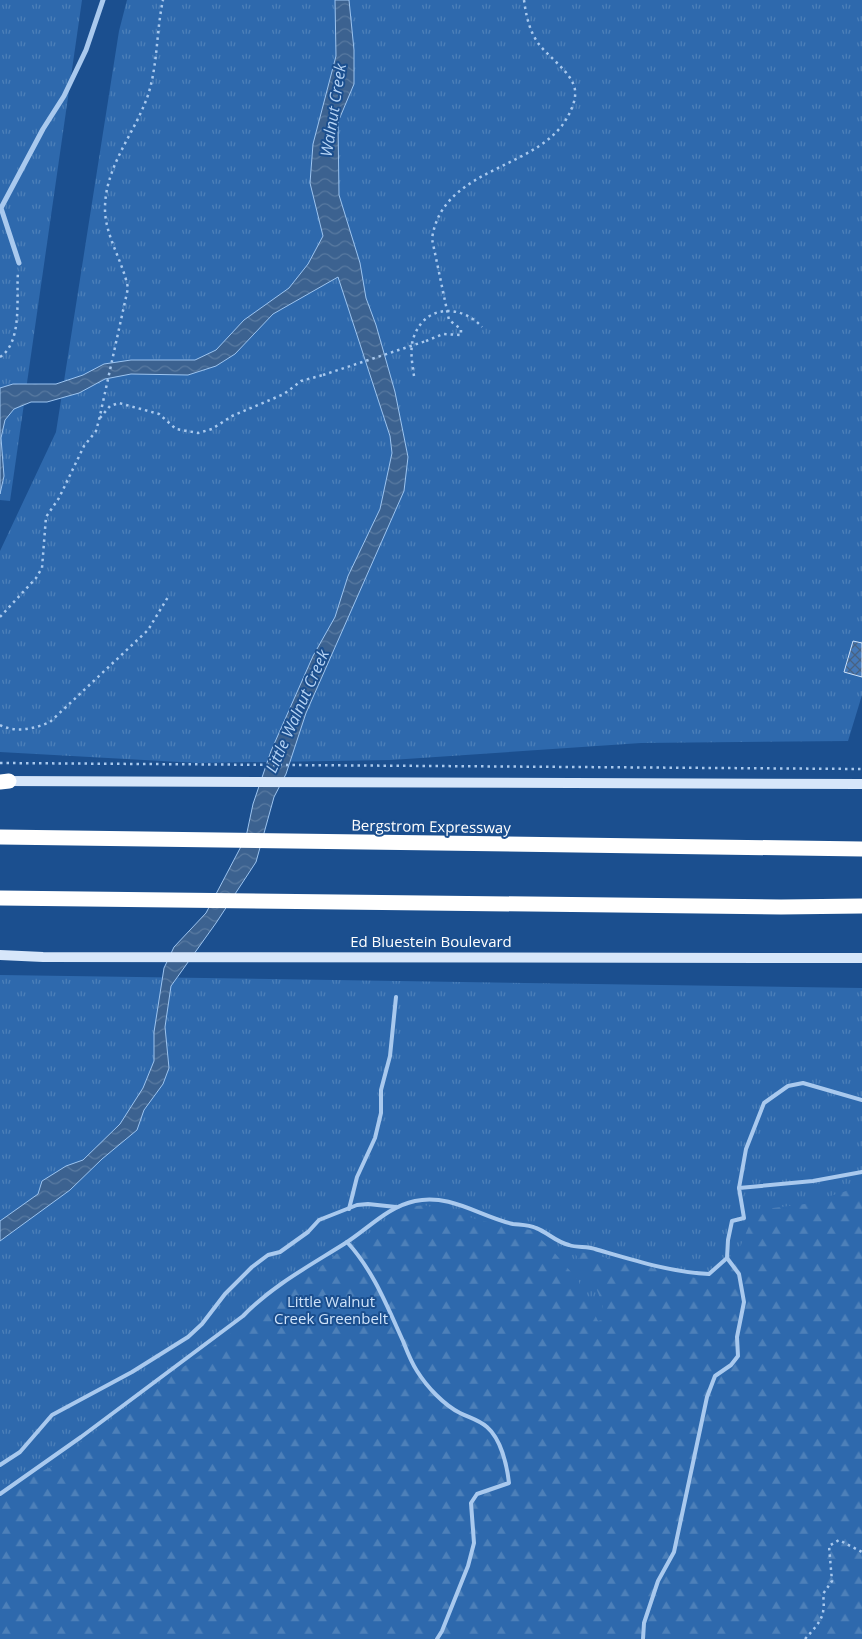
<svg xmlns="http://www.w3.org/2000/svg" width="862" height="1639" font-family="'Open Sans',sans-serif">
<style>
.grass{fill:url(#grass-tufts)}
.forest{fill:url(#forest-firs)}
.water{fill:url(#water-waves);stroke:#9cc4f0}
.building{fill:url(#building-cross-hatch);stroke:#cfe3fa}
.lines{fill:none;stroke-linecap:round;stroke-linejoin:round}
.path{stroke:#a9c9ee;stroke-width:2.5;stroke-dasharray:2.5 4;stroke-linecap:butt}
.lane{stroke:#a9c9ee;stroke-width:4}
.street{stroke:#a9c9ee;stroke-width:5}
.secondary{stroke:#d6e6fa;stroke-width:10}
.highway{stroke:#fff;stroke-width:15}
.path-bridge{stroke:#a9c9ee;stroke-width:2.5;stroke-dasharray:2.5 4;stroke-linecap:butt}
.labels{text-anchor:middle;dominant-baseline:central;stroke-width:4;stroke-linejoin:round;paint-order:stroke}
.street-label{font-size:15px;fill:#fff;stroke:#1b4f8f}
.park-label{font-size:15px;fill:#cfe3fa;stroke:#1b4f8f}
.water-label{font-size:16px;font-style:italic;fill:#b5d3f5;stroke:#1b4f8f}
</style>
<defs>
<pattern id="grass-tufts" width="24" height="20" patternUnits="userSpaceOnUse" patternTransform="scale(1.25)"><rect width="24" height="20" fill="#2e69ad"/><path d="M3 7l-1-3M5 7V3M7 7l1-3M15 17l-1-3M17 17v-4M19 17l1-3" fill="none" stroke="#4d80b9"/></pattern>
<pattern id="forest-firs" width="22" height="20" patternUnits="userSpaceOnUse" patternTransform="scale(1.25)"><rect width="22" height="20" fill="#2e69ad"/><path d="M5 1l3.5 6h-7zM16 11l3.5 6h-7z" fill="#4d80b9"/></pattern>
<pattern id="water-waves" width="16" height="10" patternUnits="userSpaceOnUse" patternTransform="scale(1.25)"><rect width="16" height="10" fill="#3c6290"/><path d="M0 5q4-4 8 0t8 0" fill="none" stroke="#597aa1"/></pattern>
<pattern id="building-cross-hatch" width="8" height="8" patternUnits="userSpaceOnUse" patternTransform="scale(1.25)"><rect width="8" height="8" fill="#4478b7"/><path d="M0 0l8 8M0 8l8-8" fill="none" stroke="#486282"/></pattern>
</defs>
<rect width="100%" height="100%" fill="#1b4f8f"/>
<g class="grass">
<path d="M0,0H82L10,501L0,500Z"/>
<path d="M127,0H862V695L848,741L641,743L391,760L198,763L0,752V551L56,432L119,31Z"/>
<path d="M0,975L862,988V1639H0Z"/>
</g>
<path class="forest" d="M862,1186V1639H0V1499L8,1492L44,1470L59,1464L80,1443L146,1393L222,1340L337,1254L410,1207L424,1205L495,1224L531,1230L552,1250L578,1280L598,1321L605,1319C602,1294 588,1269 572,1250L700,1279L719,1278L731,1269L751,1221L773,1208L805,1204Z"/>
<path class="water" d="M335,0H349L354,50V84L338,122L339,195L360,263L366,298L376,325L395,392L408,457L404,491L306,713L286,774L274,797L256,862L216,923L171,986L165,1027L169,1068L163,1084L144,1110L137,1130L102,1159L70,1190L0,1241V1221L38,1194L42,1181L66,1166L83,1160L120,1124L143,1088L154,1061V1032L164,968L174,947L206,913L246,837L253,804L271,751L313,656L335,617L348,576L380,509L392,453L390,436L338,277L273,314L235,354L216,366L188,375L131,374L105,379L79,393L47,402H31L14,409L5,420L1,438L4,476L0,494V388L13,384H56L83,375L104,364L131,360H195L216,350L244,320L289,288L308,264L323,236L310,183L313,144L336,56Z"/>
<path class="building" d="M853,641L862,643V677L844,672Z"/>
<g class="lines">
<g class="path">
<path d="M426,341L443,334L461,335V329L449,320L432,239C442,164 544,171 570,112C573,106 576,98 575,90C572,72 549,58 538,43C529,30 526,15 524,0"/>
<path d="M0,357C23,342 16,297 18,272"/>
<path d="M414,376C412,362 409,347 415,334C428,303 463,306 482,327"/>
<path d="M100,418L110,406L119,403L159,414L176,429L198,433L212,429L232,416L284,394L301,381L323,375"/>
<path d="M0,617L36,578L42,568L46,517L59,498L84,446L96,431L99,420L128,288C123,262 106,237 105,211C104,168 133,136 147,98C158,67 156,32 163,0"/>
<path d="M0,725C16,733 34,729 50,722L148,630L168,597"/>
<path d="M0,763L862,769"/>
<path d="M805,1639C820,1622 826,1617 823,1594L832,1581L829,1546L839,1540L862,1552"/>
</g>
<g class="lane">
<path d="M739,1188L746,1149L764,1103L788,1086L803,1083L862,1100"/>
<path d="M349,1209L357,1177L375,1138L381,1113V1090L390,1056L396,997"/>
<path d="M347,1242C373,1270 387,1306 403,1341C407,1351 411,1362 417,1371C427,1387 444,1405 460,1413C470,1418 479,1420 487,1427C501,1439 507,1465 509,1483L477,1494L471,1503L474,1543L468,1566L442,1631L437,1639"/>
<path d="M0,1465L20,1452L52,1415L132,1372L188,1337L202,1324L225,1294L252,1267L268,1255L280,1252L308,1232L319,1220L357,1205L368,1204L396,1207"/>
<path d="M0,1494L81,1437L243,1316C272,1286 309,1266 344,1244C368,1229 387,1207 415,1201C450,1193 481,1217 513,1224C521,1225 529,1225 536,1228C547,1232 556,1242 569,1245C577,1248 587,1246 595,1249C633,1260 670,1272 709,1274L727,1258L728,1240L732,1221L744,1218L739,1188L813,1181L862,1172"/>
<path d="M643,1639L644,1623L658,1581L674,1552L707,1397L715,1376L731,1365L738,1356L737,1337L744,1302L739,1274L727,1258"/>
</g>
<path class="street" d="M19,263L1,208L43,129L64,96L86,50L103,0"/>
<g class="secondary">
<path d="M3,781L862,784"/>
<path d="M0,955L43,957L862,958"/>
</g>
<g class="highway">
<path d="M0,782L9,781"/>
<path d="M0,837L862,849"/>
<path d="M0,898L781,907L862,906"/>
</g>
<path class="path-bridge" d="M323,375L426,341"/>
</g>
<g class="labels">
<g class="street-label">
<text transform="translate(431 826) rotate(1)">Bergstrom Expressway</text>
<text x="431" y="941">Ed Bluestein Boulevard</text>
</g>
<g class="park-label">
<text x="331" y="1301">Little Walnut<tspan x="331" dy="17">Creek Greenbelt</tspan></text>
</g>
<g class="water-label">
<text transform="translate(333 110) rotate(-81)">Walnut Creek</text>
<text transform="translate(297 711) rotate(-66)">Little Walnut Creek</text>
</g>
</g>
</svg>
